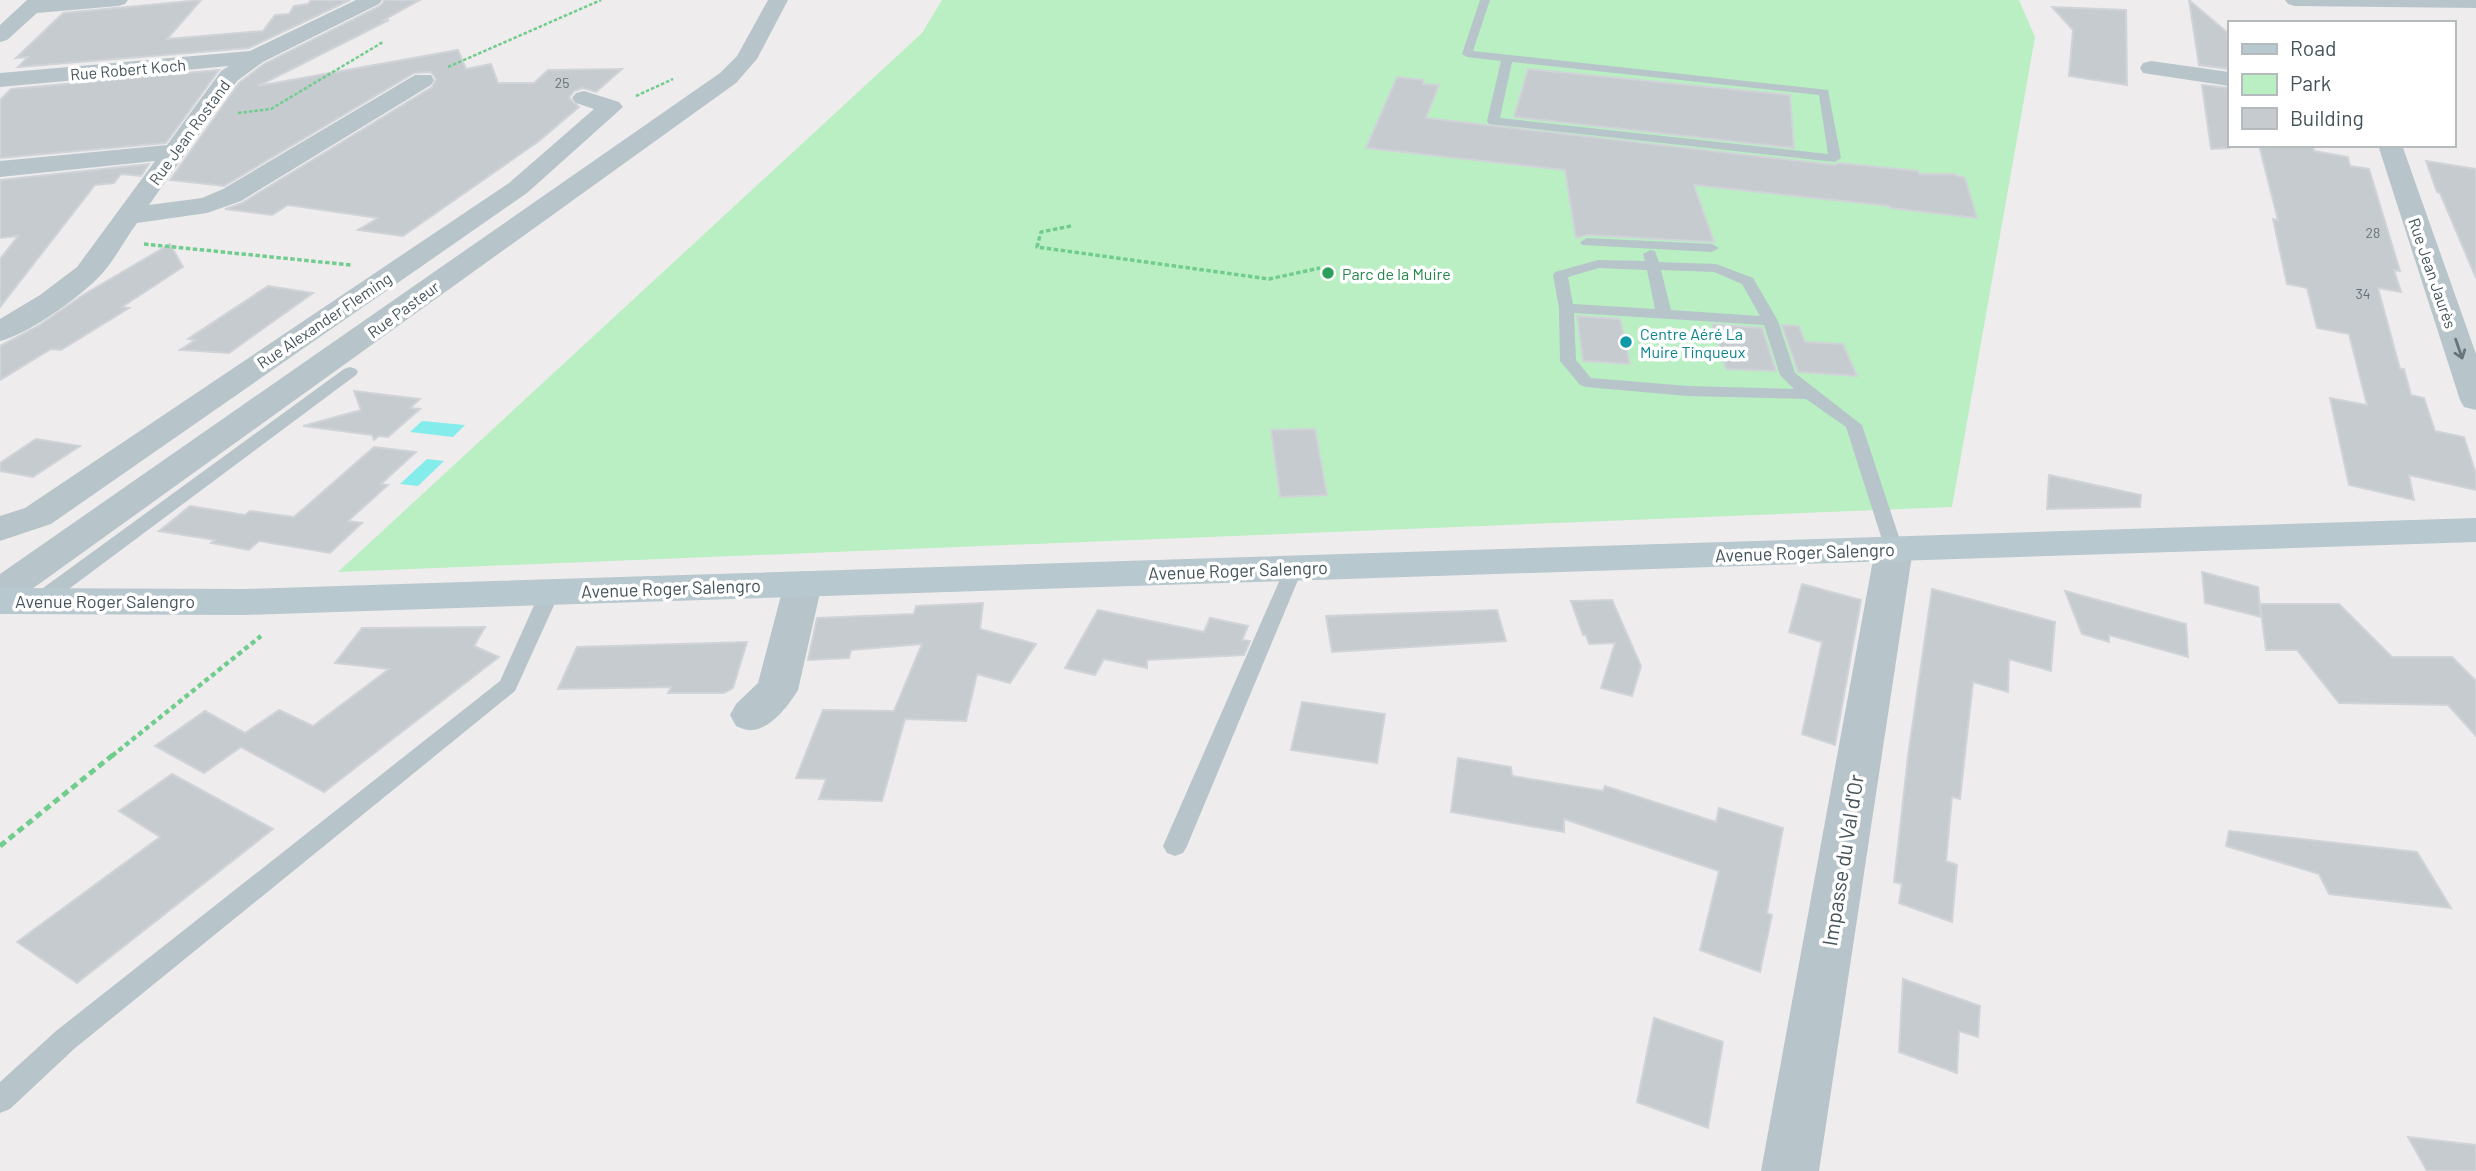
<svg xmlns="http://www.w3.org/2000/svg" width="2476" height="1171" font-family="Barlow,sans-serif">
<style>
.green{fill:#b9efc3}
.water{fill:#85ecec}
.building{fill:#c6cbd0;stroke:#d0d4d8;stroke-width:2}
.lines{fill:none;stroke-linecap:round;stroke-linejoin:round}
.path-far3{stroke:#71cd8d;stroke-width:2.5;stroke-dasharray:3.5 2;stroke-linecap:butt}
.path-far2{stroke:#71cd8d;stroke-width:3.5;stroke-dasharray:4.5 2.5;stroke-linecap:butt}
.path-far1{stroke:#71cd8d;stroke-width:4.5;stroke-dasharray:5 3.5;stroke-linecap:butt}
.path{stroke:#71cd8d;stroke-width:5;stroke-dasharray:7 4.5;stroke-linecap:butt}
.lane{fill:#b7c5ca;fill-rule:evenodd}
.street{fill:#b7c5ca;fill-rule:evenodd}
.secondary{fill:#b8c8cf;fill-rule:evenodd}
.oneway{stroke:#67767c}
.leisure-dot{fill:#2e9e5b;stroke:#fff;stroke-width:2.5}
.culture-dot{fill:#0f9aa8;stroke:#fff;stroke-width:2.5}
.labels{text-anchor:middle;dominant-baseline:central;stroke-width:7;stroke-linejoin:round;paint-order:stroke}
.number-label{font-size:14px;fill:#657278}
.far-street-label{font-size:16px;fill:#45545a;stroke:#fff}
.far-leisure-label{font-size:16px;fill:#27864d;stroke:#fff;text-anchor:start}
.far-culture-label{font-size:16px;fill:#0d838f;stroke:#fff;text-anchor:start}
.street-label{font-size:18px;fill:#45545a;stroke:#fff}
.near-street-label{font-size:21px;fill:#45545a;stroke:#fff}
</style>
<rect width="100%" height="100%" fill="#efeced"/>
<path class="green" d="M942,0H2019L2035,37L1952,507L338,572L922,33Z"/>
<g class="water">
<path d="M422,421L465,425L453,437L410,432Z"/>
<path d="M427,459L444,461L418,486L400,484Z"/>
</g>
<g class="building">
<path d="M201,0L167,39L263,31L275,15L289,14L294,6L308,4L311,0H350L249,48L18,67L28,57L16,58L63,13Z"/>
<path d="M385,0H420L384,20H389L258,86L458,50L466,69L491,64L498,83H534L548,70L622,69L596,92L583,88L574,91L569,98L579,107L539,141L403,236L358,230L378,218L288,205L272,215L225,209L242,203L432,87L436,79L431,72L414,73L224,186L170,180L239,83L264,64L380,6Z"/>
<path d="M2189,0L2229,34V69L2199,65Z"/>
<path d="M2052,7L2126,10L2127,85L2069,76L2073,30Z"/>
<path d="M1528,69L1790,95L1794,148L1514,117Z"/>
<path d="M219,70L166,143L0,158V100L11,89Z"/>
<path d="M1397,77L1424,80L1423,84L1439,85L1426,118L1835,165L1839,163L1918,171L1919,174H1953L1965,178L1977,218L1891,208L1890,206L1694,185L1714,242L1587,235L1576,238L1565,170L1366,148Z"/>
<path d="M2202,85L2229,88V148L2211,149Z"/>
<path d="M2259,145H2313L2314,151L2348,157L2350,166L2369,169L2400,271L2394,270L2401,292L2378,288L2400,369H2404L2411,395L2424,398L2435,431L2464,437L2476,474V490L2409,475L2414,500L2349,485L2330,398L2367,405L2349,334L2317,328L2307,288L2287,284L2273,219L2278,220Z"/>
<path d="M2426,161L2476,169V278L2440,193L2437,192Z"/>
<path d="M149,164L141,176L121,174L114,183L95,185L0,307V259L18,236L0,238V180Z"/>
<path d="M170,244L183,267L122,307L129,308L61,350L51,349L0,380V346L38,326L83,295Z"/>
<path d="M268,286L313,293L229,353L180,350L195,340L188,339Z"/>
<path d="M1577,316L1620,319L1630,364L1583,361Z"/>
<path d="M1712,324L1762,328L1776,371L1726,369Z"/>
<path d="M1782,325L1799,326L1805,342L1843,344L1857,376L1798,372Z"/>
<path d="M354,391L420,399L410,408L420,409L388,437L379,436L374,440L372,435L303,426L361,410Z"/>
<path d="M1315,429L1327,495L1280,497L1271,430Z"/>
<path d="M36,439L80,446L33,477L0,471V463Z"/>
<path d="M374,447L416,452L381,484L388,485L348,521L362,523L330,553L259,541L249,550L211,543L215,540L159,531L190,506L245,515L250,511L294,517Z"/>
<path d="M2049,475L2141,495L2140,507L2047,509Z"/>
<path d="M2202,572L2258,587L2261,617L2205,603Z"/>
<path d="M1802,584L1861,600L1835,745L1802,734L1822,642L1789,632Z"/>
<path d="M1932,589L2055,622L2051,671L2009,659L2008,692L1973,682L1960,799L1952,797L1946,861L1957,865L1952,922L1899,903L1902,884L1894,882L1908,756Z"/>
<path d="M2065,591L2186,624L2188,657L2109,635V642L2082,634Z"/>
<path d="M1612,600L1641,666L1632,696L1601,688L1615,643L1589,644L1586,635H1583L1571,601Z"/>
<path d="M983,603L980,629L1036,644L1010,683L977,674L966,721L905,719L882,801L819,799L826,779L796,778L823,710L894,711L922,644L851,650L849,658L808,660L817,618L914,614L916,606Z"/>
<path d="M2260,604H2339L2392,657H2452L2476,681V736L2448,705L2339,703L2297,650H2266Z"/>
<path d="M1098,610L1204,632L1210,618L1248,626L1242,640L1250,641L1244,655L1147,660V668L1104,659L1095,675L1065,668Z"/>
<path d="M1497,610L1506,641L1332,652L1326,616Z"/>
<path d="M485,627L474,646L499,657L324,792L241,747L204,773L155,746L205,711L245,733L279,710L313,726L389,669L335,663L362,628Z"/>
<path d="M747,642L733,688L724,693H668L671,687L558,689L577,647Z"/>
<path d="M1302,702L1385,714L1377,763L1291,750Z"/>
<path d="M1458,758L1511,767L1512,776L1603,791L1605,786L1716,822L1719,808L1783,828L1767,913L1772,915L1760,972L1700,950L1719,871L1564,819V832L1451,812Z"/>
<path d="M172,774L273,829L77,983L17,942L160,837L119,811Z"/>
<path d="M2229,831L2417,852L2451,908L2329,894L2319,874L2226,846Z"/>
<path d="M1903,979L1980,1006L1978,1037L1959,1031L1957,1073L1899,1052Z"/>
<path d="M1654,1018L1723,1042L1708,1128L1637,1102Z"/>
<path d="M2408,1137L2476,1145V1171H2427Z"/>
</g>
<g class="lines">
<g class="path-far3">
<path d="M448,67L601,0"/>
<path d="M636,96L673,79"/>
<path d="M238,113L271,109L383,42"/>
</g>
<g class="path-far2">
<path d="M1071,226L1041,232L1037,247L1269,279L1320,268"/>
<path d="M144,244L351,265"/>
</g>
<path class="path-far1" d="M112,756L261,636"/>
<path class="path" d="M0,846L114,754"/>
<g class="lane">
<path d="M1480,0H1490L1473,51L1828,90L1841,158L1835,162L1489,124L1487,121L1501,61L1467,57L1462,54ZM1512,62L1819,95L1828,154L1500,118Z"/>
<path d="M1587,238L1712,244L1719,248L1712,252L1582,245L1580,242Z"/>
<path d="M1650,250L1655,251L1659,262L1716,264L1753,278L1778,321L1795,373L1862,425L1903,549L1901,553H1887L1885,549L1846,427L1806,399L1688,396L1586,387L1580,385L1560,361L1559,308L1553,275L1555,272L1598,260L1645,261L1643,254ZM1599,268L1647,270L1655,309L1573,304L1568,277ZM1661,270L1714,272L1742,284L1760,316L1671,310ZM1574,313L1764,325L1780,375L1794,389L1688,386L1591,378L1576,360Z"/>
<path d="M350,367L356,369L358,372L356,375L46,606H32L29,601L32,596L344,369Z"/>
<path d="M1294,562L1301,564L1303,568L1187,846L1183,853L1175,856L1167,853L1163,846L1285,568L1287,564Z"/>
<path d="M550,585L557,587L560,592L515,691L74,1049L10,1109L0,1113V1082L56,1031L500,681L540,592L543,587Z"/>
</g>
<g class="street">
<path d="M27,0H128L125,4L118,6L37,13L7,40L0,42V25Z"/>
<path d="M356,0H382L379,4L263,62L237,81L149,205L202,198L223,189L415,75H431L434,80L431,85L241,201L207,213L137,223C124,241 112,265 96,280C74,301 28,334 0,341V319L40,295L77,267L155,161L0,177V161L167,145L221,71L229,66L0,87V73L250,51Z"/>
<path d="M768,0H788L757,59L736,83L14,602L0,606V574L720,73L737,56Z"/>
<path d="M2285,0H2476V8L2295,6L2288,4Z"/>
<path d="M2151,61L2229,72V86L2143,73L2140,68L2143,63Z"/>
<path d="M584,91L619,102L623,107L527,193L51,524L0,541V516L25,508L509,183L594,109L576,103L572,98L576,93Z"/>
<path d="M2378,145H2402L2476,354V410L2464,407L2460,400Z"/>
<path d="M1894,537L1907,540L1913,549L1819,1171H1761L1875,549L1881,540Z"/>
<path d="M803,571L817,575L822,584L798,690C789,705 771,729 752,730C747,731 741,728 736,726L730,715L736,704L758,683L784,584L789,575Z"/>
</g>
<path class="secondary" d="M2476,518V542L244,615L0,614V588L244,589Z"/>
</g>
<defs><path id="oneway-shaft" d="M-6 0H5M1.5-3L5.5 0L1.5 3" fill="none" stroke-width="1.6" stroke-linecap="round" stroke-linejoin="round" transform="scale(1.75)"/></defs>
<use class="oneway" href="#oneway-shaft" transform="translate(2459 349) rotate(71)"/>
<circle class="leisure-dot" cx="1328" cy="273" r="7"/>
<circle class="culture-dot" cx="1626" cy="342" r="7"/>
<g class="labels">
<g class="number-label">
<text x="562" y="82">25</text>
<text x="2373" y="232">28</text>
<text x="2363" y="293">34</text>
</g>
<g class="far-street-label">
<text transform="translate(128 69) rotate(-5)">Rue Robert Koch</text>
<text transform="translate(189 132) rotate(-54)">Rue Jean Rostand</text>
<text transform="translate(2433 273) rotate(71)">Rue Jean Jaurès</text>
<text transform="translate(403 309) rotate(-36)">Rue Pasteur</text>
<text transform="translate(324 320) rotate(-34)">Rue Alexander Fleming</text>
</g>
<g class="far-leisure-label">
<text x="1342" y="273">Parc de la Muire</text>
</g>
<g class="far-culture-label">
<text x="1640" y="333">Centre Aéré La<tspan x="1640" dy="18">Muire Tinqueux</tspan></text>
</g>
<g class="street-label">
<text transform="translate(1805 552) rotate(-2)">Avenue Roger Salengro</text>
<text transform="translate(1238 570) rotate(-2)">Avenue Roger Salengro</text>
<text transform="translate(671 588) rotate(-2)">Avenue Roger Salengro</text>
<text x="105" y="601">Avenue Roger Salengro</text>
</g>
<g class="near-street-label">
<text transform="translate(1842 860) rotate(-81)">Impasse du Val d'Or</text>
</g>
</g>
<rect x="2228" y="21" width="228" height="126" fill="#ffffff" stroke="#b5bbbd" stroke-width="2"/>
<rect x="2242" y="44" width="35" height="10" fill="#b8c8cf" stroke="#b5bbbd" stroke-width="2"/>
<text x="2290" y="56" font-size="21" fill="#45545a">Road</text>
<rect x="2242" y="74" width="35" height="21" fill="#b9efc3" stroke="#b5bbbd" stroke-width="2"/>
<text x="2290" y="91" font-size="21" fill="#45545a">Park</text>
<rect x="2242" y="108" width="35" height="21" fill="#c6cbd0" stroke="#b5bbbd" stroke-width="2"/>
<text x="2290" y="126" font-size="21" fill="#45545a">Building</text>
</svg>
